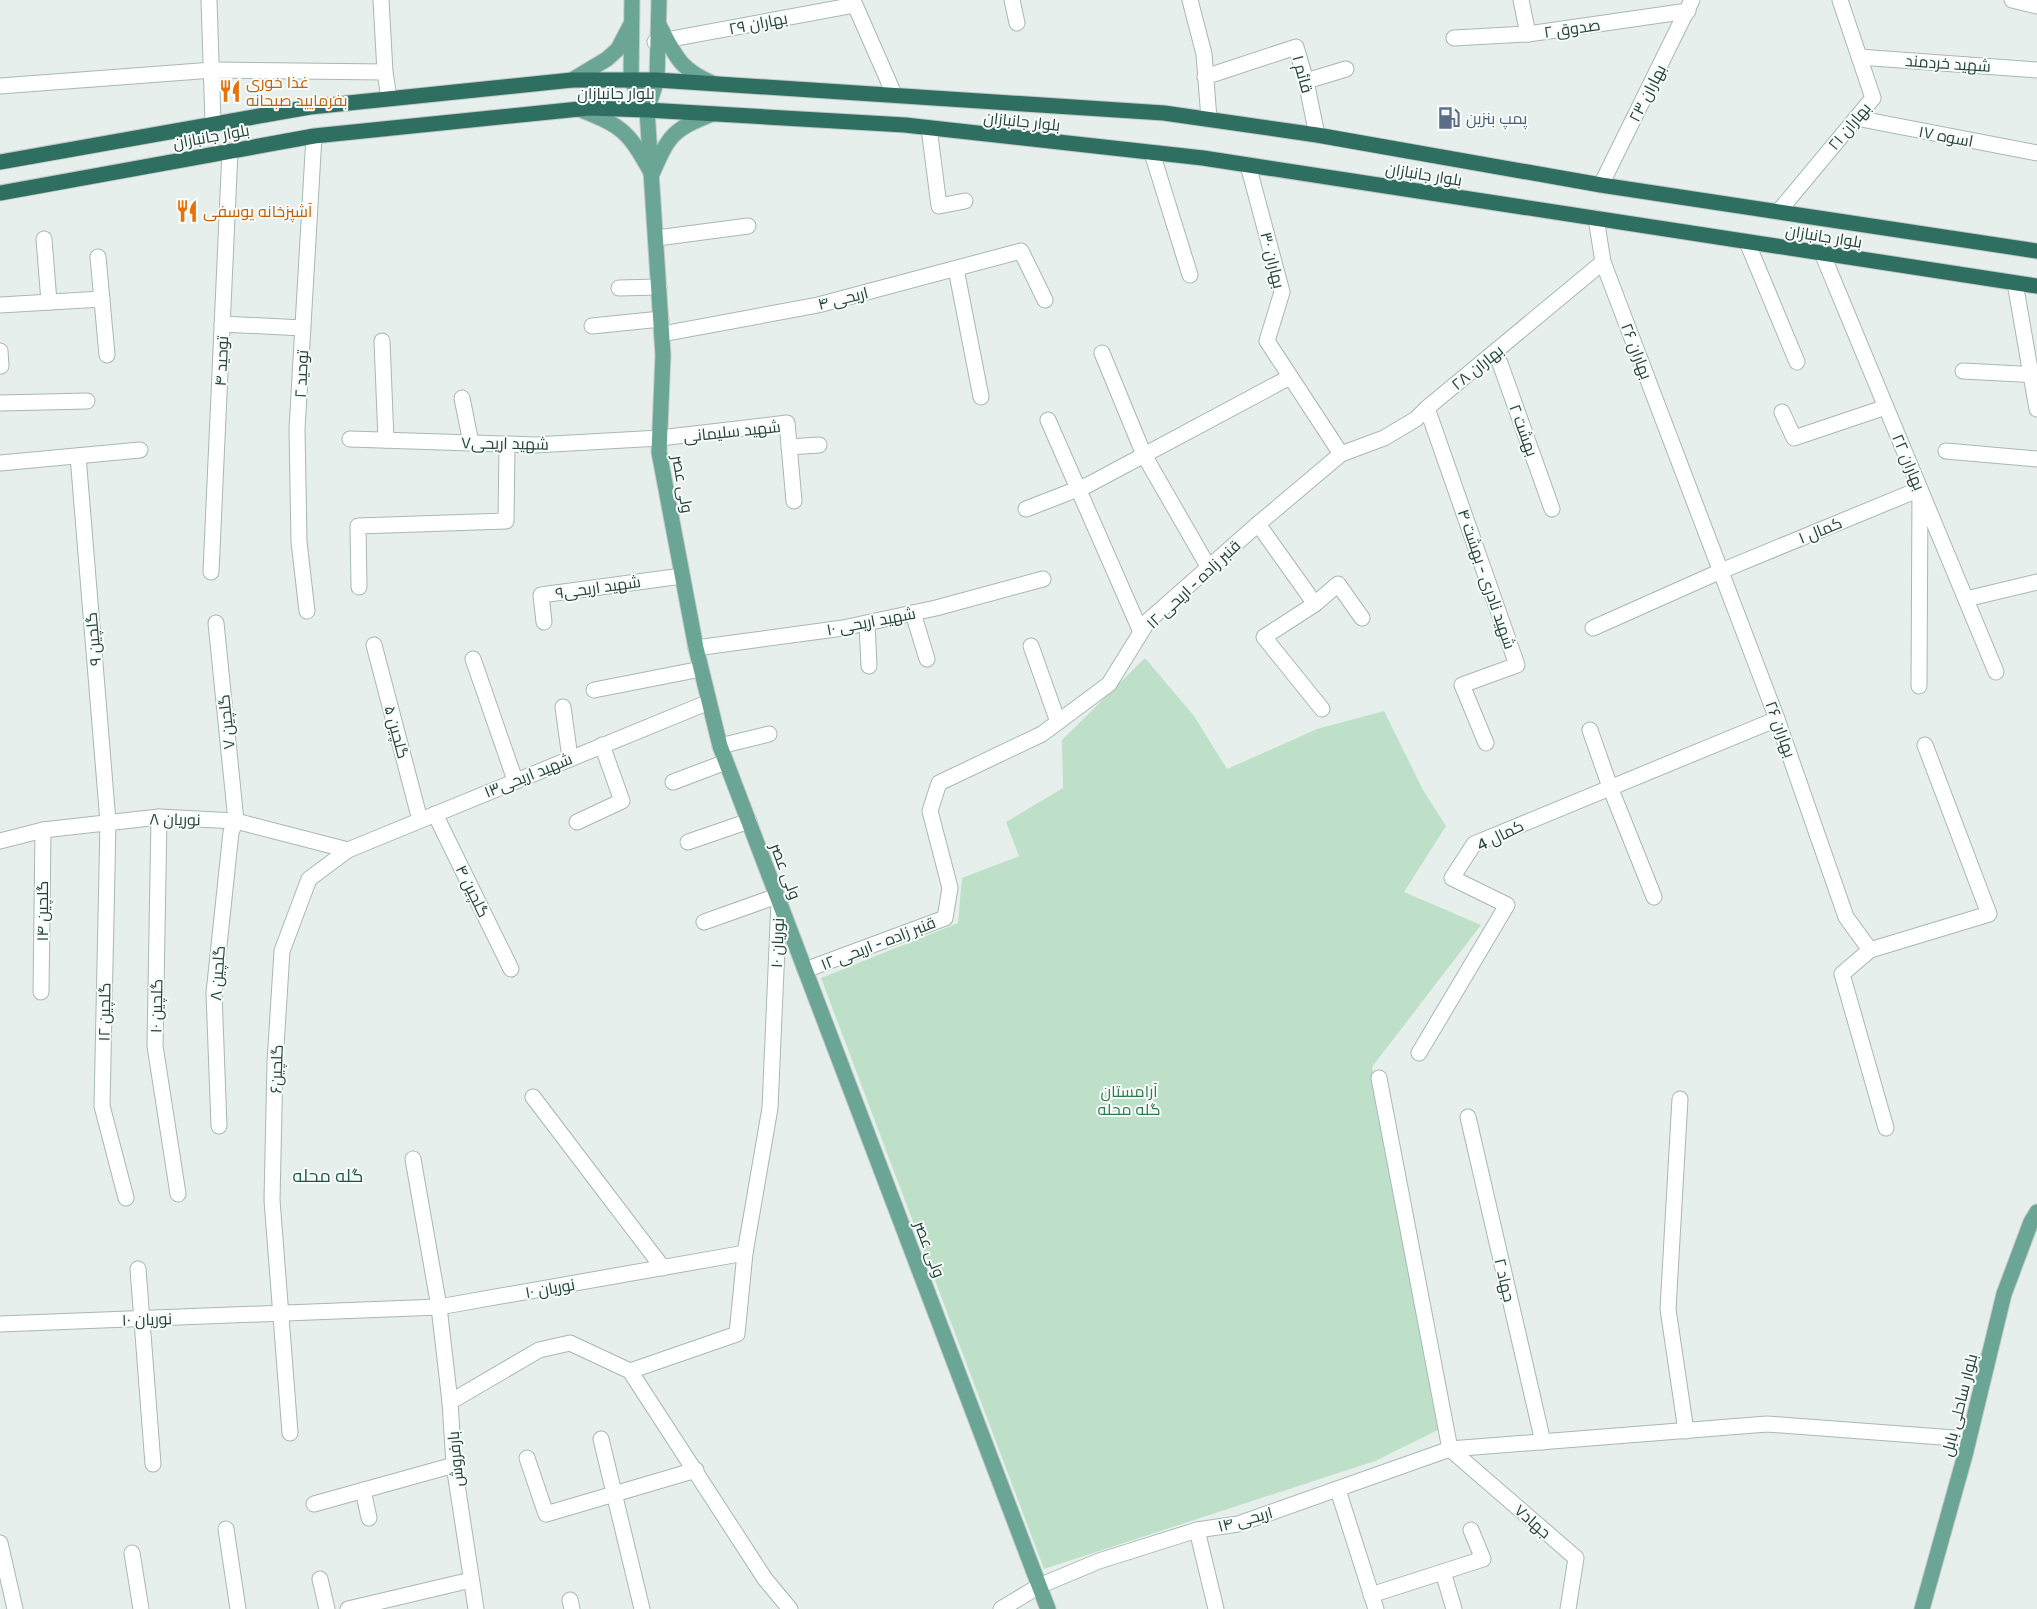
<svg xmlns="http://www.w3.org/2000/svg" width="2037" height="1609" font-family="'Golos Text',Cairo,sans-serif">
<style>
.green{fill:#bfe0c8}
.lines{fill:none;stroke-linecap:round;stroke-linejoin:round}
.minor-casing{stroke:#a8b8b2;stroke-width:17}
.major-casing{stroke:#c2cac8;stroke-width:17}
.highway-casing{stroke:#c2cac8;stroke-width:17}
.minor{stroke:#fff;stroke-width:15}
.major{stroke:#6aa596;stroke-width:15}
.highway{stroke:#2f6f62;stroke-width:15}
.labels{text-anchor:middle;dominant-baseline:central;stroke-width:4;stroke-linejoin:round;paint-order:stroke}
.street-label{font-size:16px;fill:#24423a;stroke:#f7fbf9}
.food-label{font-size:16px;fill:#c56008;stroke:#f7fbf9;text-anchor:start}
.service-label{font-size:16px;fill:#4e5e75;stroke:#f7fbf9;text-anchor:start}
.park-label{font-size:16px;fill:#2d7a4b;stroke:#f7fbf9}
.neighbourhood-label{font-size:18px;fill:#1f5548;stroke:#f7fbf9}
</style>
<rect width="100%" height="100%" fill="#e6efeb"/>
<path class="green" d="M1145,658L1194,716L1227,769L1317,729L1384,711L1423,790L1446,826L1404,892L1481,925L1372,1067L1448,1425L1375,1461L1044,1569L821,978L958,923L962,878L1019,856L1006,822L1063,788L1062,740Z"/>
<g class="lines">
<defs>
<g id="minor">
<path d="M209,0L213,123"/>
<path d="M381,0L385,72L389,98"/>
<path d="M1012,0L1017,23"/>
<path d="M1190,0L1204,54L1209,119"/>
<path d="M1521,0L1528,34"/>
<path d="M2012,0L2037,6"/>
<path d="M1454,38L1528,34L1688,11"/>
<path d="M655,42L855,5L894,94"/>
<path d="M1859,57L2037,70"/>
<path d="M1205,77L1296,47L1306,81L1317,135"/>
<path d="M1306,81L1346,69"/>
<path d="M0,86L213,70L385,72"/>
<path d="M1856,118L2037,153"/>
<path d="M929,128L939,206L965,201"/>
<path d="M1152,153L1190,275"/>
<path d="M1248,165L1282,292L1267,341L1341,454"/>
<path d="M1601,185L1692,0"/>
<path d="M1779,211L1873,98L1840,0"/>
<path d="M1596,218L1603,262L1777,719L1846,917L1870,950L1989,914L1925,745"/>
<path d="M657,238L748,226"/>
<path d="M44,239L49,302"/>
<path d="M1747,242L1797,362"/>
<path d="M1822,253L1996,672"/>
<path d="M98,257L107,355"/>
<path d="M956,269L981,397"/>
<path d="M2015,283L2037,409"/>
<path d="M619,288L659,287"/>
<path d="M0,305L102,299"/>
<path d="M222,324L303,328"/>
<path d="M592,326L661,319"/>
<path d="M662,334L818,305L1021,251L1045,300"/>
<path d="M382,341L386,440"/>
<path d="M0,351L1,366"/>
<path d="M1496,352L1552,509"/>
<path d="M1102,353L1144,455L1209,568"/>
<path d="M1963,371L2037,375"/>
<path d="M462,398L471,443"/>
<path d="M0,403L87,401"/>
<path d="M1427,408L1517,665L1462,685L1486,743"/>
<path d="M1782,412L1794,438L1886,407"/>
<path d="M1048,420L1141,632"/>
<path d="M350,439L535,445L660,438L787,423L794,501"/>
<path d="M789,447L819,445"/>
<path d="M1946,451L2037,459"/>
<path d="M78,456L108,822L102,1106L126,1198"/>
<path d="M0,463L140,450"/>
<path d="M1026,509L1088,485L1290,377"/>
<path d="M1258,524L1315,604"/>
<path d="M211,572L230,151"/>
<path d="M359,587L358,526L506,521L507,444"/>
<path d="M1966,599L2037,582"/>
<path d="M307,611L299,542L297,429L314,136"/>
<path d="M913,613L927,659"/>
<path d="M544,622L541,595L682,576"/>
<path d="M216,623L236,821L231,832L214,993L219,1126"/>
<path d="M867,623L869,666"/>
<path d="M1593,628L1721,571L1920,489L1919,686"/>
<path d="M374,645L420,820"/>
<path d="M1031,646L1058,722"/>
<path d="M696,648L843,628L936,608L1043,579"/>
<path d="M473,659L515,780"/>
<path d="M594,690L701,669"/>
<path d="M563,707L570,758"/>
<path d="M1322,709L1264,637L1315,604L1338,584L1362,618"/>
<path d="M1590,730L1610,787L1654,897"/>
<path d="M720,746L769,734"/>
<path d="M673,782L726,762"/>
<path d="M435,814L511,969"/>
<path d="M159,817L155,1046L178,1194"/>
<path d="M577,822L622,801L602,745"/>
<path d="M0,841L43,830L159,817L236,821L348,850"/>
<path d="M688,842L749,821"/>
<path d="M704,922L777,896"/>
<path d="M1870,950L1842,974L1886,1128"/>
<path d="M805,970L945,918L950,888L930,811L939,783L1042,734L1109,684L1148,621L1258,524L1341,454L1384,438L1416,419L1427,408L1603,262"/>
<path d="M41,992L43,830"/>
<path d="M1419,1053L1507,905L1452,878L1474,844L1777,719"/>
<path d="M1379,1078L1450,1449"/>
<path d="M533,1097L663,1268"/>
<path d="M1680,1099L1668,1309L1686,1431"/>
<path d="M1468,1117L1543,1442"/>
<path d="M413,1159L439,1307L450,1402L454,1465L476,1609"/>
<path d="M138,1269L153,1464"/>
<path d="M0,1324L439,1307L745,1253"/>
<path d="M630,1371L737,1334L745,1253L770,1108L779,901"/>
<path d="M450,1402L539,1350L570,1343L630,1371L765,1579L790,1609"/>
<path d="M290,1433L272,1200L275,1062L282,951L309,879L348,850L709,702"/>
<path d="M601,1439L642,1609"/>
<path d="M1450,1449L1576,1558L1568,1609"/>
<path d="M527,1458L546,1514L696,1470"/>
<path d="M363,1490L369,1518"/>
<path d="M1338,1490L1376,1609"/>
<path d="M314,1504L454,1465"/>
<path d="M226,1529L238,1609"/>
<path d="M1197,1530L1216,1609"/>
<path d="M0,1543L15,1609"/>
<path d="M132,1553L141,1609"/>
<path d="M1443,1572L1454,1609"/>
<path d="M320,1579L327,1609"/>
<path d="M1371,1595L1483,1559L1471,1530"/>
<path d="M570,1600L572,1609"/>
<path d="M348,1609L471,1580"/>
<path d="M1001,1609L1039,1586L1099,1561L1197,1530L1238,1524L1450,1449L1767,1424L1968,1439"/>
</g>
<g id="major">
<path d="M632,0L631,80L647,110"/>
<path d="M659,0L657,80L647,110L663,355L659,452L696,648L720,746L1048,1609"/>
<path d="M659,25C675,55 679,69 712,83"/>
<path d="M572,80L607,59L618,49L630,26"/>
<path d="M579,109C624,127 628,131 652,174C669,135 672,130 712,114"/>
<path d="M1922,1609L1965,1455L2004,1294L2031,1222L2037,1212"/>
</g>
<g id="highway">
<path d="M0,162L310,107L572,80H657L1164,113L1317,135L1601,185L2037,251"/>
<path d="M0,193L314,136L589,108L647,110L905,125L1203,158L2037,286"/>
</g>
</defs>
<use href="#minor" class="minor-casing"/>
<use href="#major" class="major-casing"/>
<use href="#highway" class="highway-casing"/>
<use href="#minor" class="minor"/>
<use href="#major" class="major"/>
<use href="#highway" class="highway"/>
</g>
<defs>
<symbol id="restaurant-bare" viewBox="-9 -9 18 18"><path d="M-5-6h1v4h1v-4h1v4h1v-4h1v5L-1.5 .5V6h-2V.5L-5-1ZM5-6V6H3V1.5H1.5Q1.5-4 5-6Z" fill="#e8710a" stroke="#f7fbf9" stroke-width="2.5" paint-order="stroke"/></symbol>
<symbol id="fuel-bare" viewBox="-9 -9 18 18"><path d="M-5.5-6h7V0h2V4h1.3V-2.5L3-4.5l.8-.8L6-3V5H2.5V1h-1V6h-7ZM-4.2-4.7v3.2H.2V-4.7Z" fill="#5c6f8a" stroke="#f7fbf9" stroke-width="2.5" paint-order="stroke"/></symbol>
</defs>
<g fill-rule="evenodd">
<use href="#restaurant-bare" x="214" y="75" width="32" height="32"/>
<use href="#fuel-bare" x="1433" y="102" width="32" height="32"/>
<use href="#restaurant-bare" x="171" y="195" width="32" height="32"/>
</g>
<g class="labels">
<g class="street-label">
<text transform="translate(758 23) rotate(-11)">بهاران ۲۹</text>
<text transform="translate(1572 28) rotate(-8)">صدوق ۲</text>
<text transform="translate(1948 63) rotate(4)">شهید خردمند</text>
<text transform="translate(1303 74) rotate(75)">قائم ۱</text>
<text x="616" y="93">بلوار جانبازان</text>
<text transform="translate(1647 93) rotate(-63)">بهاران ۲۳</text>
<text transform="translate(1022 121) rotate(6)">بلوار جانبازان</text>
<text transform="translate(1849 126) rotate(-50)">بهاران ۲۱</text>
<text transform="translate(211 136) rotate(-10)">بلوار جانبازان</text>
<text transform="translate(1946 136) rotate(11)">اسوه ۱۷</text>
<text transform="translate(1424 174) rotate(9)">بلوار جانبازان</text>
<text transform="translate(1824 236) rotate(9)">بلوار جانبازان</text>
<text transform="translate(1273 260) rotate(76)">بهاران ۳۰</text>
<text transform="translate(843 298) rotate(-14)">اریحی ۴</text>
<text transform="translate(1637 351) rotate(69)">بهاران ۲۶</text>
<text transform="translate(221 361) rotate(-87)">توحید ۴</text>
<text transform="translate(1477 367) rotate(-39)">بهاران ۲۸</text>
<text transform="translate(301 374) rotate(-87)">توحید ۲</text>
<text transform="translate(1524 430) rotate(70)">بهشت ۲</text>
<text transform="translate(732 431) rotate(-6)">شهید سلیمانی</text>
<text transform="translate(505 443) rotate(1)">شهید اریحی۷</text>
<text transform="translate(1909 462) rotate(67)">بهاران ۲۲</text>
<text transform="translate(683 484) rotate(80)">ولی عصر</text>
<text transform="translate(1820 530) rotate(-22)">کمال ۱</text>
<text transform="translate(1487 579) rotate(71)">شهید نادری - بهشت ۴</text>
<text transform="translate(1193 584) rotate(-43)">قنبر زاده - اریحی ۱۲</text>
<text transform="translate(598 587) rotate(-8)">شهید اریحی۹</text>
<text transform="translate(871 621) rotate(-11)">شهید اریحی ۱۰</text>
<text transform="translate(93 639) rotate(-95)">گلچین ۹</text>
<text transform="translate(226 722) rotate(-96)">گلچین ۷</text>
<text transform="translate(1781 729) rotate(70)">بهاران ۲۶</text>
<text transform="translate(397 732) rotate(75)">گلچین ۵</text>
<text transform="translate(528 775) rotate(-22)">شهید اریحی۱۳</text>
<text transform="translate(175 819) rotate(1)">نوریان ۸</text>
<text transform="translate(1500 835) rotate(-26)">کمال 4</text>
<text transform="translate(786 871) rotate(69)">ولی عصر</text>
<text transform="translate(473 891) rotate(64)">گلچین ۴</text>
<text transform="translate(42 911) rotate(-90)">گلچین ۱۴</text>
<text transform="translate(777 943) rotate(-88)">نوریان ۱۰</text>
<text transform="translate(878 943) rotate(-21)">قنبر زاده - اریحی ۱۲</text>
<text transform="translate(217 973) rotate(-86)">گلچین ۸</text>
<text transform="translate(156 1006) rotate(-89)">گلچین ۱۰</text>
<text transform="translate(104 1012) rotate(-89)">گلچین ۱۲</text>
<text transform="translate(276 1069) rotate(-88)">گلچین۶</text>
<text transform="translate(930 1249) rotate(69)">ولی عصر</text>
<text transform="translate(1505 1280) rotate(77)">جهاد ۲</text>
<text transform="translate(550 1288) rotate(-10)">نوریان ۱۰</text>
<text transform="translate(147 1319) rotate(-2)">نوریان ۱۰</text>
<text transform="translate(1959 1405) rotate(-76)">بلوار ساحلی بابل</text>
<text transform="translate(455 1459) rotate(-95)">بارفروش</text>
<text transform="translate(1245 1519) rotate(-15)">اریحی ۱۴</text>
<text transform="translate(1533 1521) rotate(41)">جهاد۷</text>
</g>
<g class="food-label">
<text x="246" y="82">غذا خوری<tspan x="246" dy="18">بفرمایید صبحانه</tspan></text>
<text x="203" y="211">آشپزخانه یوسفی</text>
</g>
<g class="service-label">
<text x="1466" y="118">پمپ بنزین</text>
</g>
<g class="park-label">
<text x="1129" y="1091">آرامستان<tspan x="1129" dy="18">گله محله</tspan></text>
</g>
<g class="neighbourhood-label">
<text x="328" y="1175">گله محله</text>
</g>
</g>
</svg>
